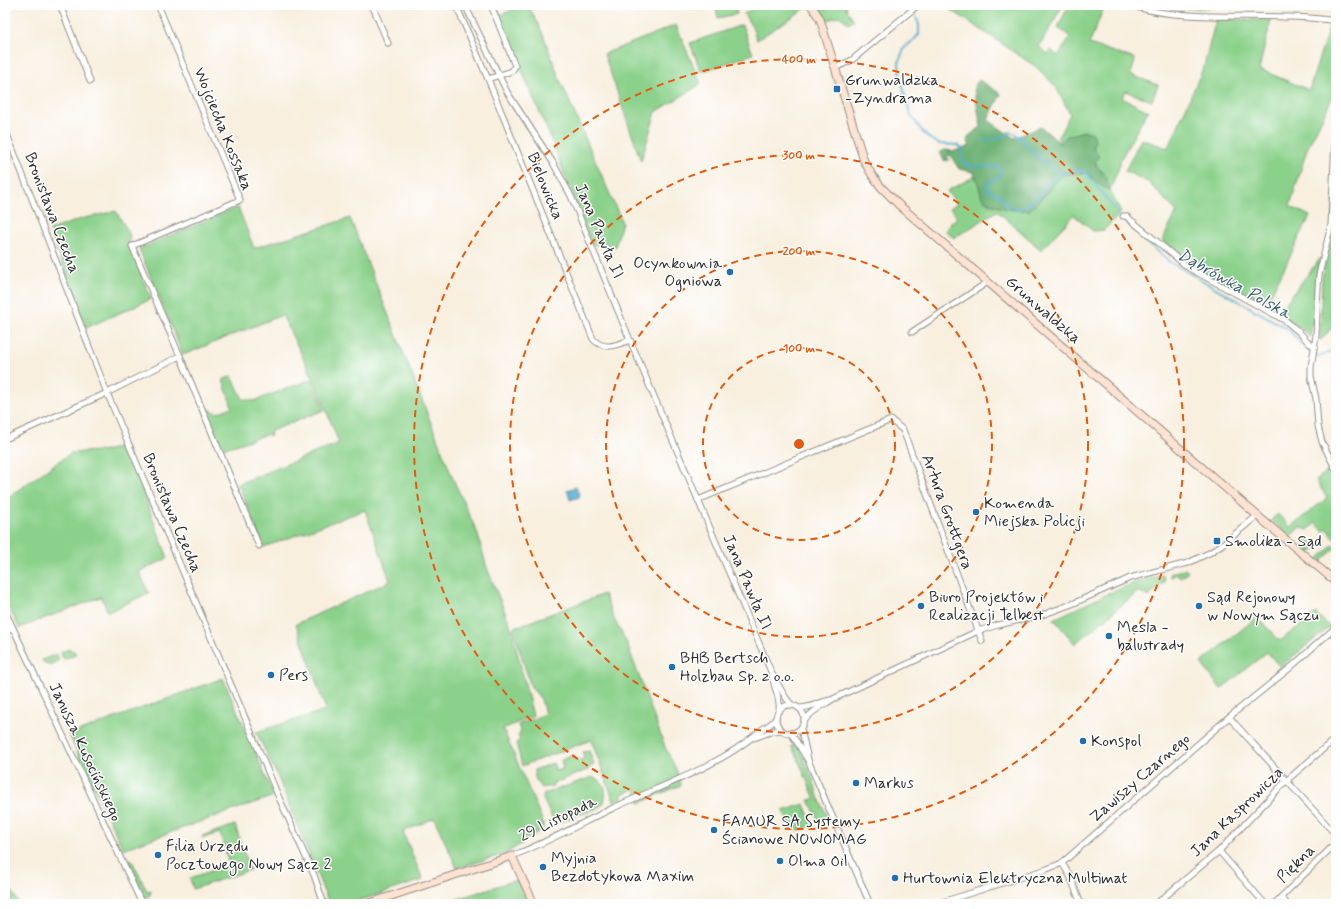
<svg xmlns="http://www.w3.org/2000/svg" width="1341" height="909" font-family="Mynerve,sans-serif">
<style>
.green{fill:#8bd18b;stroke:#5b7e5b}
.forest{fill:#70b377;stroke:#4e6f51}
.water{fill:#55afd3;stroke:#406d7f}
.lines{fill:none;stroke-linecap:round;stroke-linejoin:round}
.stream{stroke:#55afd3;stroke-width:2}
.street-casing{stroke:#928d85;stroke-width:7}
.secondary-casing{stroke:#928d85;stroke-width:9}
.street{stroke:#fff;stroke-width:5}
.secondary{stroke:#fee3d2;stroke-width:7}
.ring{fill:none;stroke:#e8590c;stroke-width:2;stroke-dasharray:7 5}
.poi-dot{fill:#1f6fb2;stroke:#fff;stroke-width:1.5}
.labels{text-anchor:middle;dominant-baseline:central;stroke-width:3;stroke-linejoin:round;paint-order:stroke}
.poi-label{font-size:16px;fill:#2b2b2b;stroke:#fff;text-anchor:start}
.street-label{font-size:16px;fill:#2b2b2b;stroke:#fff}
.water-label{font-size:17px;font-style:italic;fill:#3c606e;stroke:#fff}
.centre{fill:#e8590c;stroke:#fff;stroke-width:2}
.ring-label{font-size:12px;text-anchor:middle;font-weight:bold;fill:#e8590c;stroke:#fff;stroke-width:3;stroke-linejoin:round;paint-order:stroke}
</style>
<rect width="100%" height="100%" fill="#fff"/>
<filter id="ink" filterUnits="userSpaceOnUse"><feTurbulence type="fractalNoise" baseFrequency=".025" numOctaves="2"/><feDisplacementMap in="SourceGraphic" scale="8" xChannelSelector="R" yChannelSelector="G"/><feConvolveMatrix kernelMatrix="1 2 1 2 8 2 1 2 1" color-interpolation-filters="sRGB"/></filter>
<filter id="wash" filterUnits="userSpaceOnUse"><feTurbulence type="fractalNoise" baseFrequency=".012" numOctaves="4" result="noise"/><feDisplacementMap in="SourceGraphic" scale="16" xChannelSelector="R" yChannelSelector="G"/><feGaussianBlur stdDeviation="0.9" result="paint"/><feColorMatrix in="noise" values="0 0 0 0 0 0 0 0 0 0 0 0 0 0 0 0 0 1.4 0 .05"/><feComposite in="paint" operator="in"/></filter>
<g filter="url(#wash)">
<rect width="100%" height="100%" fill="#f8efdf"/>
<g class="green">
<path d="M522,5H528L542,32L560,80L622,222L615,247L591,244L549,134L498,16Z"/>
<path d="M730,5H735L737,14L718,18L716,8Z"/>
<path d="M758,5H804L806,8L757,40L752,27L744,14Z"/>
<path d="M818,5H846L847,10L854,20L850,24L839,16L829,20L826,19Z"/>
<path d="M944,5H1063L1039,47L1048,54L1051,50L1058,56L1070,37L1058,27L1069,5H1105L1089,44L1135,59L1131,75L1158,85L1152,101L1125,91L1122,98L1148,111L1120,160V165L1110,190L1121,213L1104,230L1093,231L1074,215L1041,250L1020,231L997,211L954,238L946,231L948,225L958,218L950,208L957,204L947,191L975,176C979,183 979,190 982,197C989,210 1018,209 1030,210L1045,195L1049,188L1064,174L1088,173L1099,185L1104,173C1093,164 1092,154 1095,140L1085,131L1067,136L1060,143L1059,136L1070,114L1056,87L1035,66Z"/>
<path d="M1150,5H1217L1216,7C1195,8 1170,11 1150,5Z"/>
<path d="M1216,19L1271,20L1259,69L1309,90L1329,27L1336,51V85L1335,92L1307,149L1290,206L1310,216L1265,307L1206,276L1162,241L1177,212L1148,182L1125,171L1141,139L1167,148L1173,138L1204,66Z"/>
<path d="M676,25L701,84L656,112L641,161L604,54Z"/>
<path d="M742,25L753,54L701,72L690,43Z"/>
<path d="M5,135L13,156L10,163L5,151Z"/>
<path d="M1336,195V323L1320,341L1322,278L1331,239L1334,197Z"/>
<path d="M238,207L254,248L350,218L454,481L477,532L487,568L511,627L533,716L503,729L543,822V828L526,841L505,854L457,868L434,818L403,832L423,880L349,904H329L277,775L256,732L326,710L296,624L390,581L365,510L264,547L238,484L339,443L315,382L282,315L183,355L139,249Z"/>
<path d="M116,211L130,235L129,243L151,299L86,328L50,230L81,219Z"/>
<path d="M1322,256L1315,285V308L1310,337L1299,327L1277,314Z"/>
<path d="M232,376L243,399L254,401L312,379L324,410L271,431L270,437L269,434C254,438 239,445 224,448L217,443L203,408L205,407L217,413L232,407L223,380Z"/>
<path d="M125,445L168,558L139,572L149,593L108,612L101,597L19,628L5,600V499L71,453L109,450Z"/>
<path d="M1332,467L1336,476V537L1334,539L1327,529L1323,531L1316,523L1308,530L1300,527L1290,537L1271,520L1278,514L1290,527L1327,498L1316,480Z"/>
<path d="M1309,539L1313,542V545L1316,548L1310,554L1301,547Z"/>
<path d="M1333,545L1336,548L1324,558L1321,564L1317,560Z"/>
<path d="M1185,569L1188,572L1180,578L1176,574L1172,577L1170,576L1171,573Z"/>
<path d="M1163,575L1165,582L1148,597L1139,591L1075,644L1054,619L1103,596L1134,583Z"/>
<path d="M604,594L614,619L626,641L665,747L676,769L681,785L640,803L635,789L622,794V799L614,801L591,740L522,766L516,743L520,740L518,735L520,734V730L518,725L545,714L541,699L531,687L513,628Z"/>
<path d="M1316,613L1330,627L1280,667L1267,652L1221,689L1201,663L1257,617L1280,641Z"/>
<path d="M69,649L75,652L76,655L64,659L62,657L61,652Z"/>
<path d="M57,654L59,660L50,665L43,662L42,660Z"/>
<path d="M223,678L274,796L123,849L69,735Z"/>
<path d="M797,743L812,776L818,796L828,818L829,822L820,824L809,800L815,799L796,755L791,746Z"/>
<path d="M589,751L594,764L587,771V770L552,784L553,786L541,788C537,783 534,777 534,770L553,763L556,771L563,769L561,760L574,755L578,761L584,758L583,752Z"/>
<path d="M592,777C606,783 607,789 604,803L598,808L557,823L554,822L543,799L544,794Z"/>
<path d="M804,804L812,824L810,826L799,831L797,827L790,829L783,811Z"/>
<path d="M235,825L250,870L193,889L190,878L229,865L220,833L203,838L202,836Z"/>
<path d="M131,859L147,891L151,890L150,895L148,897H144L127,861Z"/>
<path d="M5,878L19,904H5Z"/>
<path d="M512,881H518L528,904H442Z"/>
</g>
<path class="forest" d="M979,80L1001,94L988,120L1014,138L1041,127L1060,143L1067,136L1085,131L1093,133L1095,140L1093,149L1099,156L1095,161L1097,168L1104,173L1110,190L1099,185L1088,173L1064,174C1052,185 1042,198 1030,210C1012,211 998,209 982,198C979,188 979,182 973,172L959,169L950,155L947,156L949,160L944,161L940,152L945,150L955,151L970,146L967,140L970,135L981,127L974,89L975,85Z"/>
<path class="water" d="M576,487L580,497L570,500L567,490Z"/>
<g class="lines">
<g class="stream">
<path d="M893,5L908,6L915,14L919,25V34L914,40L905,47L901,56L899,63L900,75L910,114L922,131L930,139L939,144L958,145L962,149L963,163C976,170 985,164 998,167L1001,175L988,183L987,189L1001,196L1006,205L1009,207L1018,209L1030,204L1039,196L1049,183L1060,174L1079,170L1087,174L1119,215"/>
<path d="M984,140C994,140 1002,139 1009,132L1016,134L1040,159L1060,174"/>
<path d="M1123,219L1168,261L1288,329L1309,352L1318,356L1324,355L1336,348"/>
</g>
</g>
</g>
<g filter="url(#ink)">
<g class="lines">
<defs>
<g id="street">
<path d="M60,5L90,81"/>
<path d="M158,5L240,200L132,246L180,356L259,546"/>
<path d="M372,5L388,43"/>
<path d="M456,5L488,79L593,339C604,351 616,345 630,340"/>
<path d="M465,5L507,92L552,161L571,196L630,340L772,674C779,684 783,697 792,705"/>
<path d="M1130,5C1155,14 1184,15 1211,16C1252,17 1295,15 1336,21"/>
<path d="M1333,21L1336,30"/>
<path d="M835,68L852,60L918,5"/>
<path d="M488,79L512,71L515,66L491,5"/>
<path d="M1336,117L1331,225L1319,275L1318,288L1316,336L1311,367V376L1316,399L1318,426L1322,442L1336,470"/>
<path d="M5,129L107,393L280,800L314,875L324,904"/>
<path d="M1123,216H1126L1189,268L1286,321L1299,332L1310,344L1315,346"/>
<path d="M912,332L988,282"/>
<path d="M5,439L107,393L180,356"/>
<path d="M698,500L891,420L903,430L982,641"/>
<path d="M5,611L142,904"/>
<path d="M5,632L13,628"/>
<path d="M772,675C773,686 781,698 779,710"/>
<circle cx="790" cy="719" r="14"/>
<path d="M799,708C810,708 820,702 830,700"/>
<path d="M1229,717L1336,835"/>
<path d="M805,720C811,711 824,705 833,699L978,631L998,625L1042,615L1072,604L1130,578L1188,563L1211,552L1224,543L1257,516"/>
<path d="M801,729L808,759"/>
<path d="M790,733C797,740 802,752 808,760L870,904"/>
<path d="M754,738L773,731L781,730"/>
<path d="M1219,851L1265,904"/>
<path d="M512,856C546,843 578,825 611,809C662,785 717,768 760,731C766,726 772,725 776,718"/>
<path d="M1062,863L1070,876L1081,904"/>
<path d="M1281,897L1287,904"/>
<path d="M936,904L1047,869L1062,863L1229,717L1290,668L1336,627"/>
<path d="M1156,904L1219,851L1286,781L1336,738"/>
<path d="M1274,904L1336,843"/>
</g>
<g id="secondary">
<path d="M811,5L820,19L864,161L872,175L881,187L899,205L1266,523L1336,582"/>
<path d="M367,904L512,856L534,904"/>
</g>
</defs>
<use href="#street" class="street-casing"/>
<use href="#secondary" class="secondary-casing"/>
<use href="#street" class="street"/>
<use href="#secondary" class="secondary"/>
</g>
</g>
<g class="ring">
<circle cx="799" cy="444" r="96"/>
<circle cx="799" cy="444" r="193"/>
<circle cx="799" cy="444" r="289"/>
<circle cx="799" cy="444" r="385"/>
</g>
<g class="poi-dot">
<rect x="833" y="85" width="8" height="8" rx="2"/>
<circle cx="730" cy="272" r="4"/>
<circle cx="976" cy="512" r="4"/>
<rect x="1213" y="537" width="8" height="8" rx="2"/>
<circle cx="921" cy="606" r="4"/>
<circle cx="1199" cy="606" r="4"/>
<circle cx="1109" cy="636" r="4"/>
<circle cx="672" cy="667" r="4"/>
<circle cx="271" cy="675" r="4"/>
<circle cx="1083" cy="741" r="4"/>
<circle cx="856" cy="783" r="4"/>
<circle cx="714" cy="830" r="4"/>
<circle cx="158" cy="855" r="4"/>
<circle cx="780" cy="861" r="4"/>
<circle cx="543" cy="867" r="4"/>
<circle cx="895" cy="878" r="4"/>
</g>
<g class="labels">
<g class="poi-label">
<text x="845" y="80">Grunwaldzka<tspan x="845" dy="18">-Zyndrama</tspan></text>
<text x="722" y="263" text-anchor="end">Ocynkownia<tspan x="722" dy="18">Ogniowa</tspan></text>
<text x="984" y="503">Komenda<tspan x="984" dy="18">Miejska Policji</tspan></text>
<text x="1225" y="541">Smolika - Sąd</text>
<text x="929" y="597">Biuro Projektów i<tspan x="929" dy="18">Realizacji Telbest</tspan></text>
<text x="1207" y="597">Sąd Rejonowy<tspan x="1207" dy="18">w Nowym Sączu</tspan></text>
<text x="1117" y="627">Mesla -<tspan x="1117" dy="18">balustrady</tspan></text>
<text x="680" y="658">BHB Bertsch<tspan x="680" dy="18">Holzbau Sp. z o.o.</tspan></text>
<text x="279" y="675">Pers</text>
<text x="1091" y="741">Konspol</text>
<text x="864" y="783">Markus</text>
<text x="722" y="821">FAMUR SA Systemy<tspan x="722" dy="18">Ścianowe NOWOMAG</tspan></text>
<text x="166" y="846">Filia Urzędu<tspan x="166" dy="18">Pocztowego Nowy Sącz 2</tspan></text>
<text x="551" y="858">Myjnia<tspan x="551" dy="18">Bezdotykowa Maxim</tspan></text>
<text x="788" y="861">Olma Oil</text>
<text x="903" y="878">Hurtownia Elektryczna Multimat</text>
</g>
<g class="street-label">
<text transform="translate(223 129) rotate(68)">Wojciecha Kossaka</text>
<text transform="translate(545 186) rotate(68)">Bielowicka</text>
<text transform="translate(52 213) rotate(69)">Bronisława Czecha</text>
<text transform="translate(599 231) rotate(67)">Jana Pawła II</text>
<text transform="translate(1043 310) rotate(41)">Grunwaldzka</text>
<text transform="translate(947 512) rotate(70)">Artura Grottgera</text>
<text transform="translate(172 513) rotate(67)">Bronisława Czecha</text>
<text transform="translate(747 582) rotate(67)">Jana Pawła II</text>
<text transform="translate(85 752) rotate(65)">Janusza Kusocińskiego</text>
<text transform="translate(1140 778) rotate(-41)">Zawiszy Czarnego</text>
<text transform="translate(1237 812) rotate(-44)">Jana Kasprowicza</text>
<text transform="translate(558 819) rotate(-26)">29 Listopada</text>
<text transform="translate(1296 864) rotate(-45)">Piękna</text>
</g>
<g class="water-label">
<text transform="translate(1234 284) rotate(29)">Dąbrówka Polska</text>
</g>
</g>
<circle cx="799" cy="444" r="6" class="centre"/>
<g class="ring-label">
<text x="799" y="63">400 m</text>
<text x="799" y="159">300 m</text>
<text x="799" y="255">200 m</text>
<text x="799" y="352">100 m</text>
</g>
<rect width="1341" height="909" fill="none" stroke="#fff" stroke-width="20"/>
</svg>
